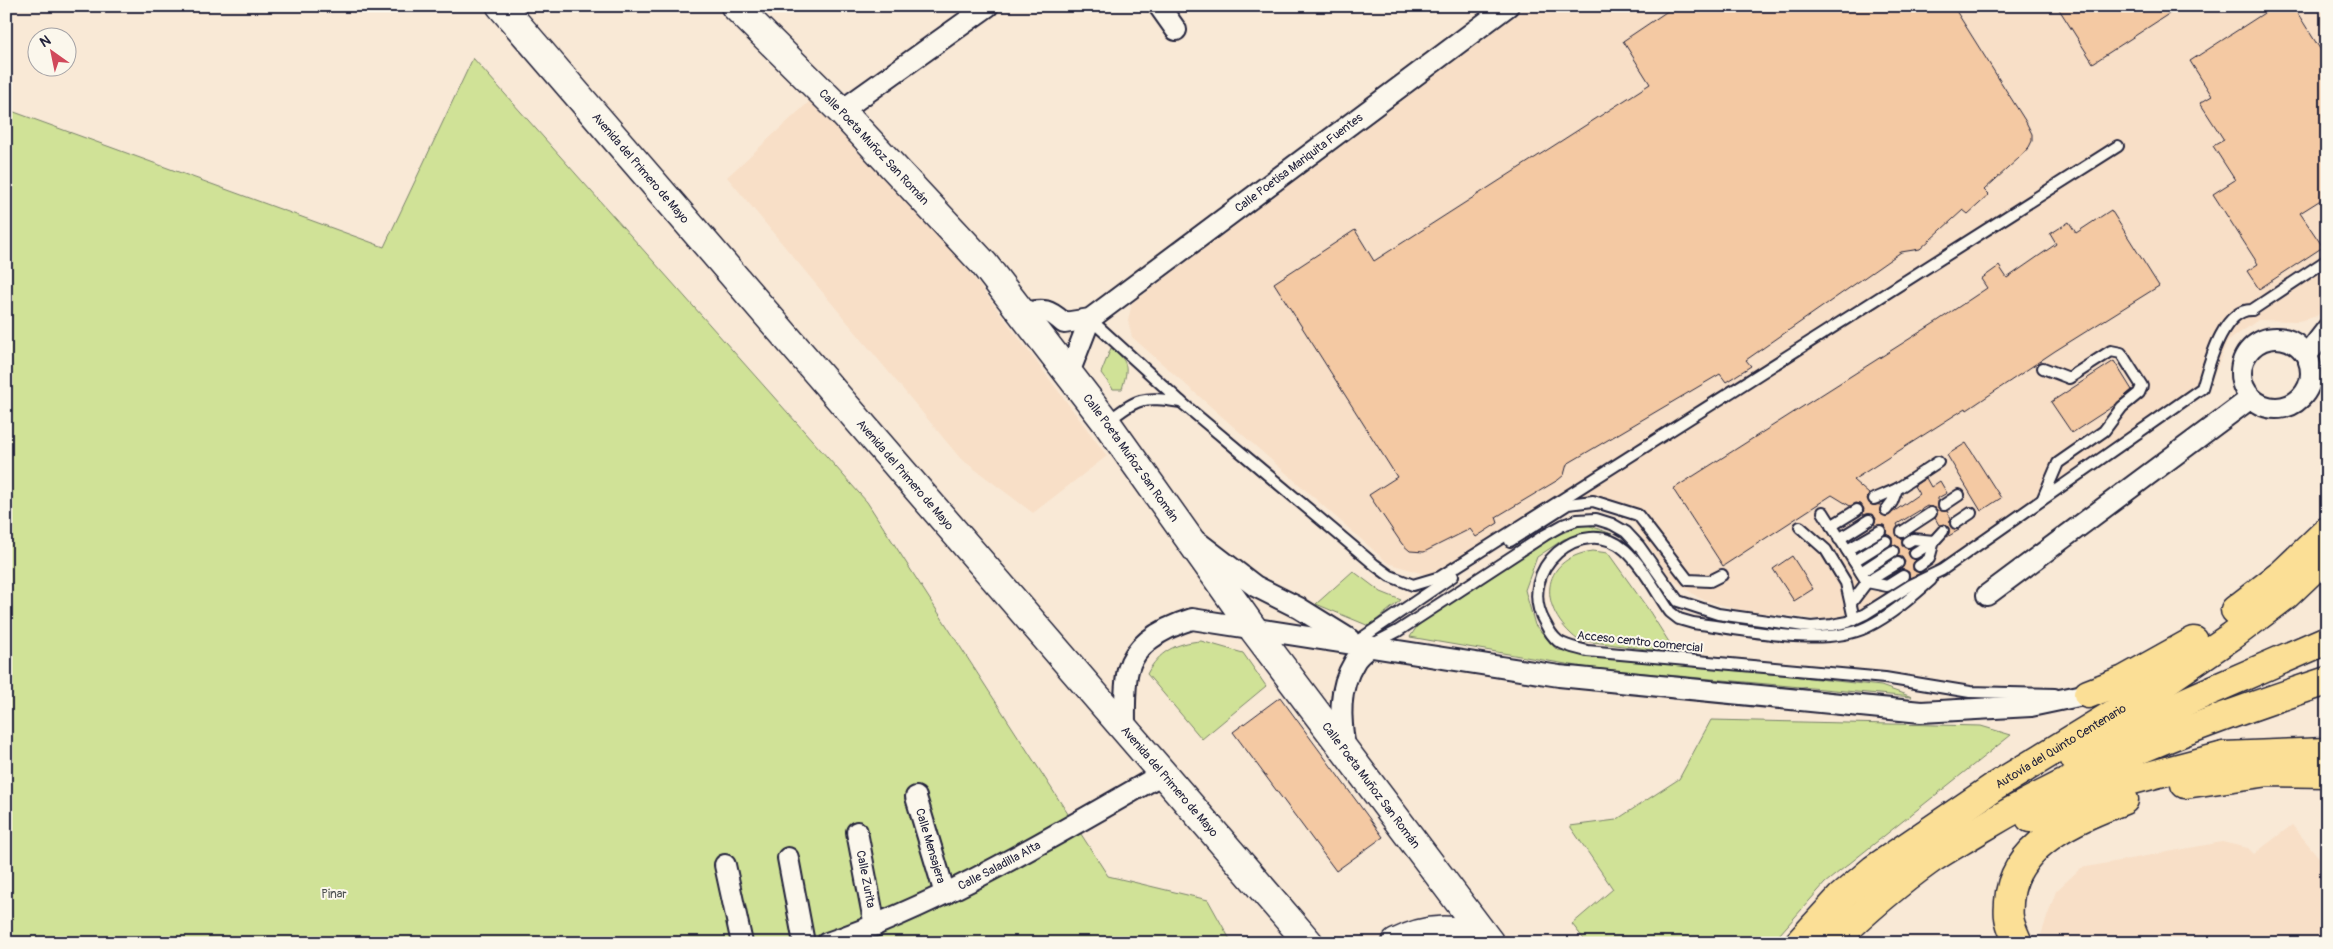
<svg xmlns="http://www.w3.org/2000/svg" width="2333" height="949" font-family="Pangolin,sans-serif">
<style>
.built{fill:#f8dfc7}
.green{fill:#d0e297;stroke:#798269}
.water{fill:#8cdde4;stroke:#6292a0}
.building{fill:#f4c9a3;stroke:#22223b}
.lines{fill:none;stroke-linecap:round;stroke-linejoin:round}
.service-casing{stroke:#22223b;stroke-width:14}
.minor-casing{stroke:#22223b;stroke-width:24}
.secondary-casing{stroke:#22223b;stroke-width:31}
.motorway-casing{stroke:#22223b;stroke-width:31}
.service{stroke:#fbf7ec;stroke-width:10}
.minor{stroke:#fbf7ec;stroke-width:20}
.secondary{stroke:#fbf7ec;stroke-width:28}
.motorway{stroke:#fbdf96;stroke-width:28}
.labels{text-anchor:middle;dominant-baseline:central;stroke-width:4;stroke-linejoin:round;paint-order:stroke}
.street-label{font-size:12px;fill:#22223b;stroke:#fbf7ec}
.park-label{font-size:12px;fill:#4e5252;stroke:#fbf7ec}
</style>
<rect width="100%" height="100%" fill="#f9e9d6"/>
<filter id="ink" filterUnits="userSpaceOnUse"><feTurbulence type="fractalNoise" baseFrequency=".02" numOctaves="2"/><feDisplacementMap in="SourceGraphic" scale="10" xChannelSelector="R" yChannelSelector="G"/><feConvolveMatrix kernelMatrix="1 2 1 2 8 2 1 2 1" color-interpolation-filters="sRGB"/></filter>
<g filter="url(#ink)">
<g class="built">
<path d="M1528,6H2327V303L2317,316L2299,321L2258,320L2227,342L2208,390L1986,548L1856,612L1825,620L1739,610L1699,598L1670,578L1632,521L1571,494L1430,576L1388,563L1132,337L1128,321L1132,303Z"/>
<path d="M810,101L950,246L1107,456L1033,513L960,458L727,177Z"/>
<path d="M2292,825L2327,867V939L2321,943H2042L2040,938L2056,891L2081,868L2222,842L2248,848L2254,854Z"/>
</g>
<g class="green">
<path d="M473,58L867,502L1108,876L1208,900L1232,943H6V109L384,247Z"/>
<path d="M1111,348C1130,362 1128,368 1122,389H1113L1101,373Z"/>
<path d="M1585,524L1612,534H1586L1564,539L1537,557L1525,590L1535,625L1557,650L1881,686L1912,697L1589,668L1410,637L1420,622L1555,536Z"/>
<path d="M1593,551L1608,553L1648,609L1676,653L1578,640C1538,609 1538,559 1593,551Z"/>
<path d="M1353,571L1381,592L1401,600L1369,626L1316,604Z"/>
<path d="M1201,641L1243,653L1266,686L1202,739L1147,674C1159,651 1176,643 1201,641Z"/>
<path d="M1711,720L1981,726L2011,735L1825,883L1772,943H1587L1572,924L1613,889L1570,826L1616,820L1679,779Z"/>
</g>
<path class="water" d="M2327,822V851L2324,848L2322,823Z"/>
<g class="building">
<path d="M1675,6H1953L2026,122L2032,134V141L2029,147L2019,158L1984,190L1989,195L1968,214L1963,210L1920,249L1901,252L1746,360L1751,366L1726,382L1720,374L1567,464L1564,475L1558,480L1496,517L1498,523L1476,537L1470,529L1424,552L1410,551L1402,544L1369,495L1397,477L1274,283L1355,230L1374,261L1650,84L1623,41Z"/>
<path d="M2057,6H2181L2093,63Z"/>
<path d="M2275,6H2293L2327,60V196L2300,213L2323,247L2259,289L2247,271L2258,264L2213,194L2235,180L2213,146L2224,140L2200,103L2212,96L2190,61Z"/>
<path d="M2111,210L2159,286L2055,351L1967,410L1966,408L1853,480L1869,494L1867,499L1870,504L1881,505L1880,512L1886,517L1919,494L1914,486L1926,478L1931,487L1940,481L1947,493L1938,498V508L1941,511H1947L1951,518L1950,526L1959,530L1947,537L1949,528L1945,524L1939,525L1935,518L1937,510L1927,506L1897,524L1898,526L1896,529L1897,536L1902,539V546L1910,548L1908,553L1910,557L1916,560L1913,564V570L1921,573L1909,578V572L1901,570L1905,562L1902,557L1897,556L1899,548L1892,544V538L1886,534L1887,531L1884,525H1874L1876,519L1873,514L1863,515L1864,509L1861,504L1856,503L1850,506L1832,495L1723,566L1673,489L1936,322L1987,288L1981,279L1999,266L2007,278L2056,244L2050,234L2069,222L2076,233Z"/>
<path d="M2114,361L2132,390L2115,405L2072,433L2051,402Z"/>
<path d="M1966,443L2001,498L1981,511L1947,455Z"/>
<path d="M1792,556L1813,589L1794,601L1773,569Z"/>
<path d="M1280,697L1383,837L1336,871L1233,732Z"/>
</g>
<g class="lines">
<defs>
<g id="service">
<path d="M1090,319L1181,402L1375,565L1390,576L1413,585L1440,577L2118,146"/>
<path d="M2043,368L2069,378L2111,351L2121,353L2142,386L2139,393L2122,407L2104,431L2058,463L2043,498"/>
<path d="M1107,422C1138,398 1142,396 1181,402"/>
<path d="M1874,499L1897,489"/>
<path d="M1944,505L1959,495"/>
<path d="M1886,510L1892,502L1897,489L1938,462"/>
<path d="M1823,512L1867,582L1887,586L1903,576"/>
<path d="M1956,523L1971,513"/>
<path d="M1831,526L1857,510"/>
<path d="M1800,527L1826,550L1846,583L1854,619"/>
<path d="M1902,532L1931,513"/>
<path d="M1839,539L1869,520"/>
<path d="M1510,541L1568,504L1593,501L1638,515L1688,580L1710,581L1722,575"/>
<path d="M1908,542L1913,539L1934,541"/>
<path d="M1847,550L1880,531"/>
<path d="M1915,553L1934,541"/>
<path d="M1854,561L1886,541"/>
<path d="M1919,566L1929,559L1934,541L1943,531"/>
<path d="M1861,572L1893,551"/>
<path d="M1931,580C1912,597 1890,616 1867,627C1824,648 1741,629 1693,623L1679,619L1670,612C1656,592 1643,566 1625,550C1583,512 1514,570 1545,623C1548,629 1553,637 1558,641C1567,647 1577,648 1587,651L1885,678L1970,692L2055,694"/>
<path d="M1851,603L1867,582L1898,563"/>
<path d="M1356,642L1453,576"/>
<path d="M1371,645L1398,631L1545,535L1563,525L1577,520L1596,519L1612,524L1626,532L1639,546L1678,601L1718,614L1811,627L1832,625L1848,622L1865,614L1911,585L1942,570L2202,388C2209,365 2222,309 2252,310L2327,260"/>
</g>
<g id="minor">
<path d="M1159,6L1176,30"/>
<path d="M841,111L988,6"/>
<path id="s1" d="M1024,313C1045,309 1048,309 1064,323L1090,319L1508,6"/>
<circle cx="2276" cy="373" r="35"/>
<path d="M2307,355L2327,329"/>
<path d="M1069,373L1090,319"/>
<path d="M1199,543L1255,586L1299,608L1349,639"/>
<path d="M1987,595L2251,398"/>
<path d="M1125,728C1125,711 1124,686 1128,670C1136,642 1166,627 1192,619L1559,676L1921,712L2031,706L2088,694"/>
<path d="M1345,748C1340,719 1338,689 1354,663C1357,656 1365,651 1370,646"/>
<path id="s2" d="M916,797L945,894"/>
<path id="s3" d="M857,832L875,926"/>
<path d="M788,858L804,943"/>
<path d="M725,865L742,943"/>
<path id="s4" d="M827,943C946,902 1055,835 1164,773"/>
</g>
<g id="secondary">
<path id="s5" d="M501,6L1309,943"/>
<path id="s6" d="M735,6L841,111L984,264L1106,422L1254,630L1490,943"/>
<path d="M1396,943C1425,928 1457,925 1486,943"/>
</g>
<g id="motorway">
<path d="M2235,610L2283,573L2327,531"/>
<path d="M2088,694L2124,680L2194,641"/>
<path d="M2073,757L2187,701L2327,640"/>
<path d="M2207,763L2224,756L2327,752"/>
<path d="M2185,784L2269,772L2327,773"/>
<path d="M2030,818L2125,782L2224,756"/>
<path id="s7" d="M1799,943L1841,897L1874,869L1994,787L2159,686L2232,636L2285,596L2327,556"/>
<path d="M1832,943C1863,913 1895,885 1930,860C1946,849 1963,840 1979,830C2088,764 2206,721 2327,681"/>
<path d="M2018,943C2015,935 2010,926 2009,917C2008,912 2009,907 2009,902C2012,844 2078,818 2124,800"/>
</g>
</defs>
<use href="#service" class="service-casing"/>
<use href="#minor" class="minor-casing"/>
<use href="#secondary" class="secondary-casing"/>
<use href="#motorway" class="motorway-casing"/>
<use href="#service" class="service"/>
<use href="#minor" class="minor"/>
<use href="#secondary" class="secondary"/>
<use href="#motorway" class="motorway"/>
</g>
</g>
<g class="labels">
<g class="street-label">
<text stroke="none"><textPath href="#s6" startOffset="198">Calle Poeta Muñoz San Román</textPath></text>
<text stroke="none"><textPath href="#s1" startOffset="331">Calle Poetisa Mariquita Fuentes</textPath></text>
<text stroke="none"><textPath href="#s5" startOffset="214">Avenida del Primero de Mayo</textPath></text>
<text stroke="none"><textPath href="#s6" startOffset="602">Calle Poeta Muñoz San Román</textPath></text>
<text stroke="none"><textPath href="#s5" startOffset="619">Avenida del Primero de Mayo</textPath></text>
<text transform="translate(1640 642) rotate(6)">Acceso centro comercial</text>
<text stroke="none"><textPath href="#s7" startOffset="329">Autovía del Quinto Centenario</textPath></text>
<text stroke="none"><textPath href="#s5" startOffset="1024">Avenida del Primero de Mayo</textPath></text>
<text stroke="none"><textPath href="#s6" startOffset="1008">Calle Poeta Muñoz San Román</textPath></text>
<text stroke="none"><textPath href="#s2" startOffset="51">Calle Mensajera</textPath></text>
<text stroke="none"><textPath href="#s4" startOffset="189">Calle Saladilla Alta</textPath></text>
<text stroke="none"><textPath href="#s3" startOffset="48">Calle Zurita</textPath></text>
</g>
<g class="park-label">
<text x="334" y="894">Pinar</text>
</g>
</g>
<rect width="2333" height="949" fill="none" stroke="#fbf7ec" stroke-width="25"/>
<rect x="12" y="12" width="2308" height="924" fill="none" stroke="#22223b" stroke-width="2" filter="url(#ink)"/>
<g transform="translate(52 52) rotate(327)"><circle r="24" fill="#fbf7ec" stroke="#a4a2a5"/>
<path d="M0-4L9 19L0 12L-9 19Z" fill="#d1495b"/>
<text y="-8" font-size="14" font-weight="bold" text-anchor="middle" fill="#22223b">N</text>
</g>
</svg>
